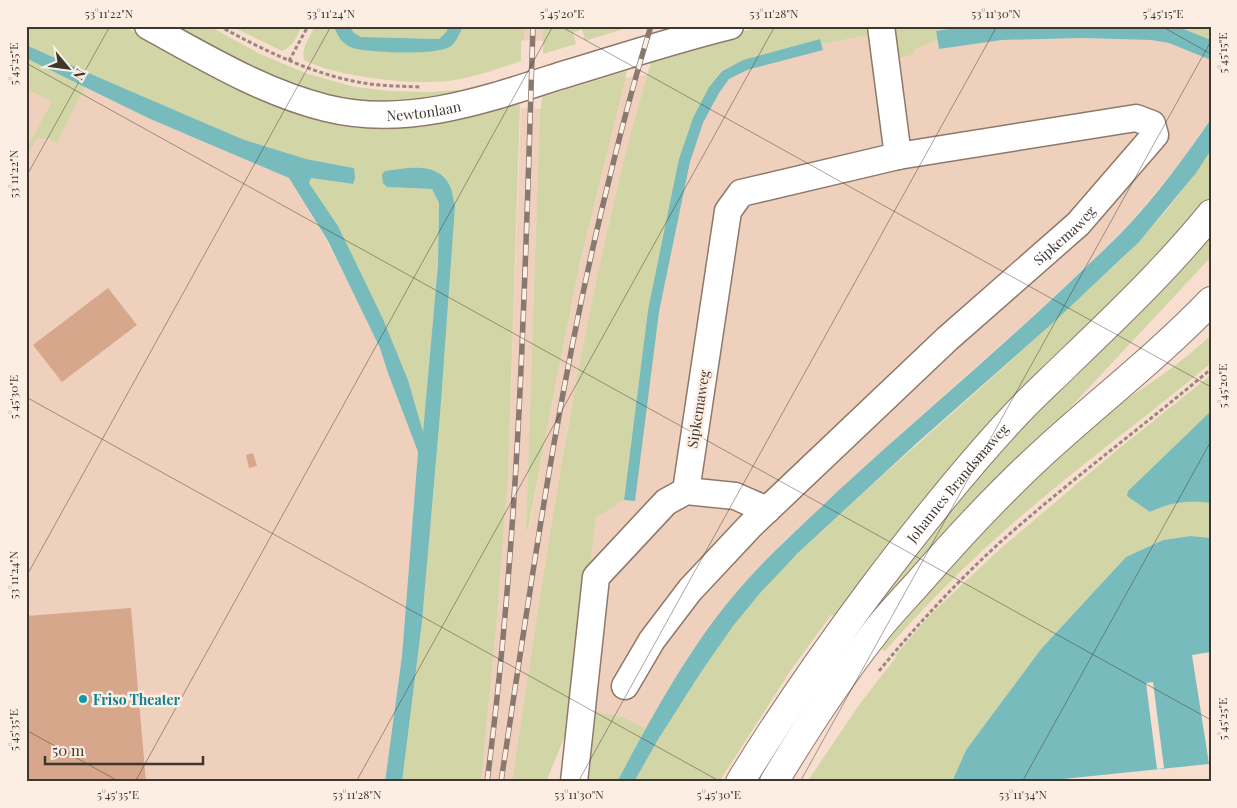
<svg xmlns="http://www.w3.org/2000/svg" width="1237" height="808" font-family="'Playfair Display',serif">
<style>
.built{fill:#eed0bc}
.green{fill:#d2d6a6}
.water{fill:#78bbbd}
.pier{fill:#f7decf}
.building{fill:#d6a78a}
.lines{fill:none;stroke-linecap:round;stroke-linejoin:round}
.minor-casing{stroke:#8e786a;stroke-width:29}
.major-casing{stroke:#8e786a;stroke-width:30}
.path{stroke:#99887d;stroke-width:3;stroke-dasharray:4 2.5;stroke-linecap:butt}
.minor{stroke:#fff;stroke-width:26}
.major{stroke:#fff;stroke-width:28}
.rail-casing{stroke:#88786f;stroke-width:5.5}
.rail{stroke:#fdeee4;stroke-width:4;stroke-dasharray:11;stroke-linecap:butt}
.ticks{fill:none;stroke:#3f3630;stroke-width:1;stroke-opacity:0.45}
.culture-dot{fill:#0f9aa8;stroke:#fdeee4;stroke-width:2}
.labels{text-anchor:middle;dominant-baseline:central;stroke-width:5;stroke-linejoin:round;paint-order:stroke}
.street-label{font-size:14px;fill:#3f3630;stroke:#fdeee4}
.culture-label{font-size:14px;font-weight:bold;fill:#0d838f;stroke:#fdeee4;text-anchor:start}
.neatline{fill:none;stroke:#3f3630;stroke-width:2}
.ticks-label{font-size:12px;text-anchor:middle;fill:#3f3630}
</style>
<rect width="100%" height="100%" fill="#f7decf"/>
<g class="built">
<path d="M524,26H543V41L524,40Z"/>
<path d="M869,35L874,62L937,40L939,49L1002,40L1082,38L1151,40L1169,43L1211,60V119L1181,162L1125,229L1042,308L906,429L785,540L748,579L719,615L686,662L646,729L623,717L573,708L596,518L624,500L634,501L659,312L690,162L703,123L719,93L729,79L747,70L823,49L822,44Z"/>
<path d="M26,58L148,118L289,178L327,241L359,304L380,348L388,373L418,452L402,656L385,782H26Z"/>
<path d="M647,75L609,222L568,426L512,782H481L496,628L508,477L521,108L540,109L526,529H529L556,382L580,262L624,78Z"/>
</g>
<g class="green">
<path d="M26,26H123L193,63L305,115L342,124L384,128L423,125L456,121L520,104L508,477L496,628L481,782H402L422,622L440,415L451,187H387L432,189L439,203L438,264L423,433L408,380L398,356L338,226L309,183L311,178L351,184L354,168L306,159L242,139L107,81L26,45Z"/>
<path d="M175,26H209L260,54L308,74L355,87L389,91L429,92L458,90V94C426,99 392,104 359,100C293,92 232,57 175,26Z"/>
<path d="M231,26H302C297,36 293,47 282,51Z"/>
<path d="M315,26H334L338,37L352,48L458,38L463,26H524V40L521,41V61C497,69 473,78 447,81C409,85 338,77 304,60C301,47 310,37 315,26Z"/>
<path d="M349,26H448L447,31L439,39L361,37L354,33Z"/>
<path d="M543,26H633L585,41L582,29L573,33L576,44L543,54Z"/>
<path d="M763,26H865L869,35L822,44L820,39L743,60L722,70L709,87L648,310L624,500L596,518L573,708L569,726L546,782H512C549,541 582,297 651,62L707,45L712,40Z"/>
<path d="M892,26H968L936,31L937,40L917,48L911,55L893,59Z"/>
<path d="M1176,26H1211V40H1210Z"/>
<path d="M26,58L85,87L57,143L46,138L36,139L26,160V140L30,142L52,102L26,88Z"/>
<path d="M627,71L580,262L556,382L528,530L526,529L540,109L541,108L542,97Z"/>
<path d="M1211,150V196L1205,204L835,616L831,615L791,670L719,782H634C671,716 711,648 761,592C791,558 825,529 858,498C932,430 1009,365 1082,295C1101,278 1121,261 1138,242C1165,214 1190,182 1211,150Z"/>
<path d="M1211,232V257L1026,455L784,741L777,737L904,564L1023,424Z"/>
<path d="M1211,335V363C1148,416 1081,464 1019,518C971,559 927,604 885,651L881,649L904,619V617C967,544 1034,475 1108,413C1117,404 1128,398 1139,391C1164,374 1189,356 1211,335Z"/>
<path d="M1211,375V411L1128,491L1150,512C1172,501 1186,500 1211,503V538L1191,536L1163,540L1126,557L1041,649L966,750L952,782H807L859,705L896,657L895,656L930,615L1000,549L1117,450Z"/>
<path d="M591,711L623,717L646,729L617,782H582Z"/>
</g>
<g class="water">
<path d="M334,26H349L354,33L361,37L439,39L447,31L448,26H463C460,33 457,41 451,46C439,56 364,53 350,47C341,42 337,36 334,26Z"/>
<path d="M968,26H1176L1211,40V60L1169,43L1151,40L1082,38L1002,40L939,49L936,31Z"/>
<path d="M820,39L823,50L747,70L729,79L719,93L703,123L690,162L659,312L635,501L624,500L648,310L679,159L693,118L709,87L722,71L743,60Z"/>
<path d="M26,45L107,81L242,139L306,159L354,168L355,178L353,184L311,178L309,183L338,226L383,319L408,380L423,432L438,264L439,203L432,189L387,187L383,183L382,174L385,171C407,168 438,161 450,186C453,192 453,200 455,206L440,415L422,622L402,782H385L402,656L418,452L388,373L380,348L328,241L289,178L148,118L40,65L26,58Z"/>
<path d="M1211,119V150L1196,173L1139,242L1055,321L918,442L798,553L761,592L733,626L701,672L659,738L634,782H617C655,711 694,638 749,578C777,547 809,519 839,490C914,421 993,355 1067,285C1086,266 1107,248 1125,229C1157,195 1185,157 1211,119Z"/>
<path d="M1211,411V503C1187,500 1171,502 1150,512L1127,496L1128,491Z"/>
<path d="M1191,536L1211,538V652L1192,655L1209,764L1053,780L1052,782H952L966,750L1041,649L1126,557L1163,540Z"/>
</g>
<path class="pier" d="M1153,682L1164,768L1157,769L1146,683Z"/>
<g class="building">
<path d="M108,288L137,325L62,382L33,345Z"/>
<path d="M253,453L257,466L249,468L246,455Z"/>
<path d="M131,608L146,782H26V616Z"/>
</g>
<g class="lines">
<defs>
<g id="minor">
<path id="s1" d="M148,26C205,57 262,92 326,108C405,128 485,100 559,76C616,59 673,40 730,26"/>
<path d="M881,26L898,156"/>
<path id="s2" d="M625,686L652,640L690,590L750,526L947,339L1078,224L1155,135L1152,124L1136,118L898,156L741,193L728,211L686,491"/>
<path d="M574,782L596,577L666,502L686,491L735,496L767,510"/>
</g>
<g id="major">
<path id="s3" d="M740,782C781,715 825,652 872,589C918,528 966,467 1019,411C1035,394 1053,378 1070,361C1119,314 1168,267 1211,214"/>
<path d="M774,782C804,732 837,681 873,635C887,616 904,599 920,581C960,535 1001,491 1046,450C1101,400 1159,355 1211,301"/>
</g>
</defs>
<use href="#minor" class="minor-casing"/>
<use href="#major" class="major-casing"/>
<g class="path">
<path d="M219,26C262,49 305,71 353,81C375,86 398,86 421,87"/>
<path d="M289,61L308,26"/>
<path d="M879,671C915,627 954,585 996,546C1065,484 1140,429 1211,369"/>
</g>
<use href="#minor" class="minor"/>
<use href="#major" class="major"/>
<defs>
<g id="rail">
<path d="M487,782C520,531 525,278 533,26"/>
<path d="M501,782C532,577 560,373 611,172C623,123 636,74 651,26"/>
</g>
</defs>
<use href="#rail" class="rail-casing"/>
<use href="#rail" class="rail"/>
</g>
<path class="ticks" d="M560,26L1211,387M1161,26L1211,54M26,63L1211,720M26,177L110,26M26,397L721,782M26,577L331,26M26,730L120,782M135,782L553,26M356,782L775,26M578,782L997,26M800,782L1211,41M1022,782L1211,441"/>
<circle class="culture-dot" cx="83" cy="699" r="5"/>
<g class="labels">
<g class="street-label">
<text stroke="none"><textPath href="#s1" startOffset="295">Newtonlaan</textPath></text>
<text stroke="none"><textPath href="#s2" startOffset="632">Sipkemaweg</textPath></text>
<text transform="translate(698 409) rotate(-81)">Sipkemaweg</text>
<text stroke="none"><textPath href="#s3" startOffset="370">Johannes Brandsmaweg</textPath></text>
</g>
<g class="culture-label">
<text x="93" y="699">Friso Theater</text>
</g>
</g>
<rect width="1237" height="808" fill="none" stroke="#fdeee4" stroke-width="55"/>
<g transform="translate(68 68) rotate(119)" stroke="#fdeee4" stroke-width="4" paint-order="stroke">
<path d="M0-4L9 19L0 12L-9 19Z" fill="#3f3630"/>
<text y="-8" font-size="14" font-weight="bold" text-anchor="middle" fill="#3f3630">N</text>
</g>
<path d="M45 756v8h158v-8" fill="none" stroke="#3f3630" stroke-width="2.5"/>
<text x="52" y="756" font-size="15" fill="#3f3630" stroke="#fdeee4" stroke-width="4" paint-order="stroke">50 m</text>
<rect x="28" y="28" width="1182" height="752" class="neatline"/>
<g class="ticks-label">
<text x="109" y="18">53°11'22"N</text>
<text x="331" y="18">53°11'24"N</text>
<text x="562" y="18">5°45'20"E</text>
<text x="774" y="18">53°11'28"N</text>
<text x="996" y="18">53°11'30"N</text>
<text x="1163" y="18">5°45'15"E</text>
<text transform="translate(1223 53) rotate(-90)" y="4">5°45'15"E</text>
<text transform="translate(14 64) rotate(-90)" y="4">5°45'25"E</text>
<text transform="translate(14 174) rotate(-90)" y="4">53°11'22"N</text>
<text transform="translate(1223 386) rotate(-90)" y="4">5°45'20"E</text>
<text transform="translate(14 397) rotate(-90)" y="4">5°45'30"E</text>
<text transform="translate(14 575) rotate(-90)" y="4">53°11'24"N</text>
<text transform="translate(1223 719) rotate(-90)" y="4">5°45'25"E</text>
<text transform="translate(14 730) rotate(-90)" y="4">5°45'35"E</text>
<text x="118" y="799">5°45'35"E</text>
<text x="357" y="799">53°11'28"N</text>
<text x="579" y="799">53°11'30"N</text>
<text x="719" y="799">5°45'30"E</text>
<text x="1023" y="799">53°11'34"N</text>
</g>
</svg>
